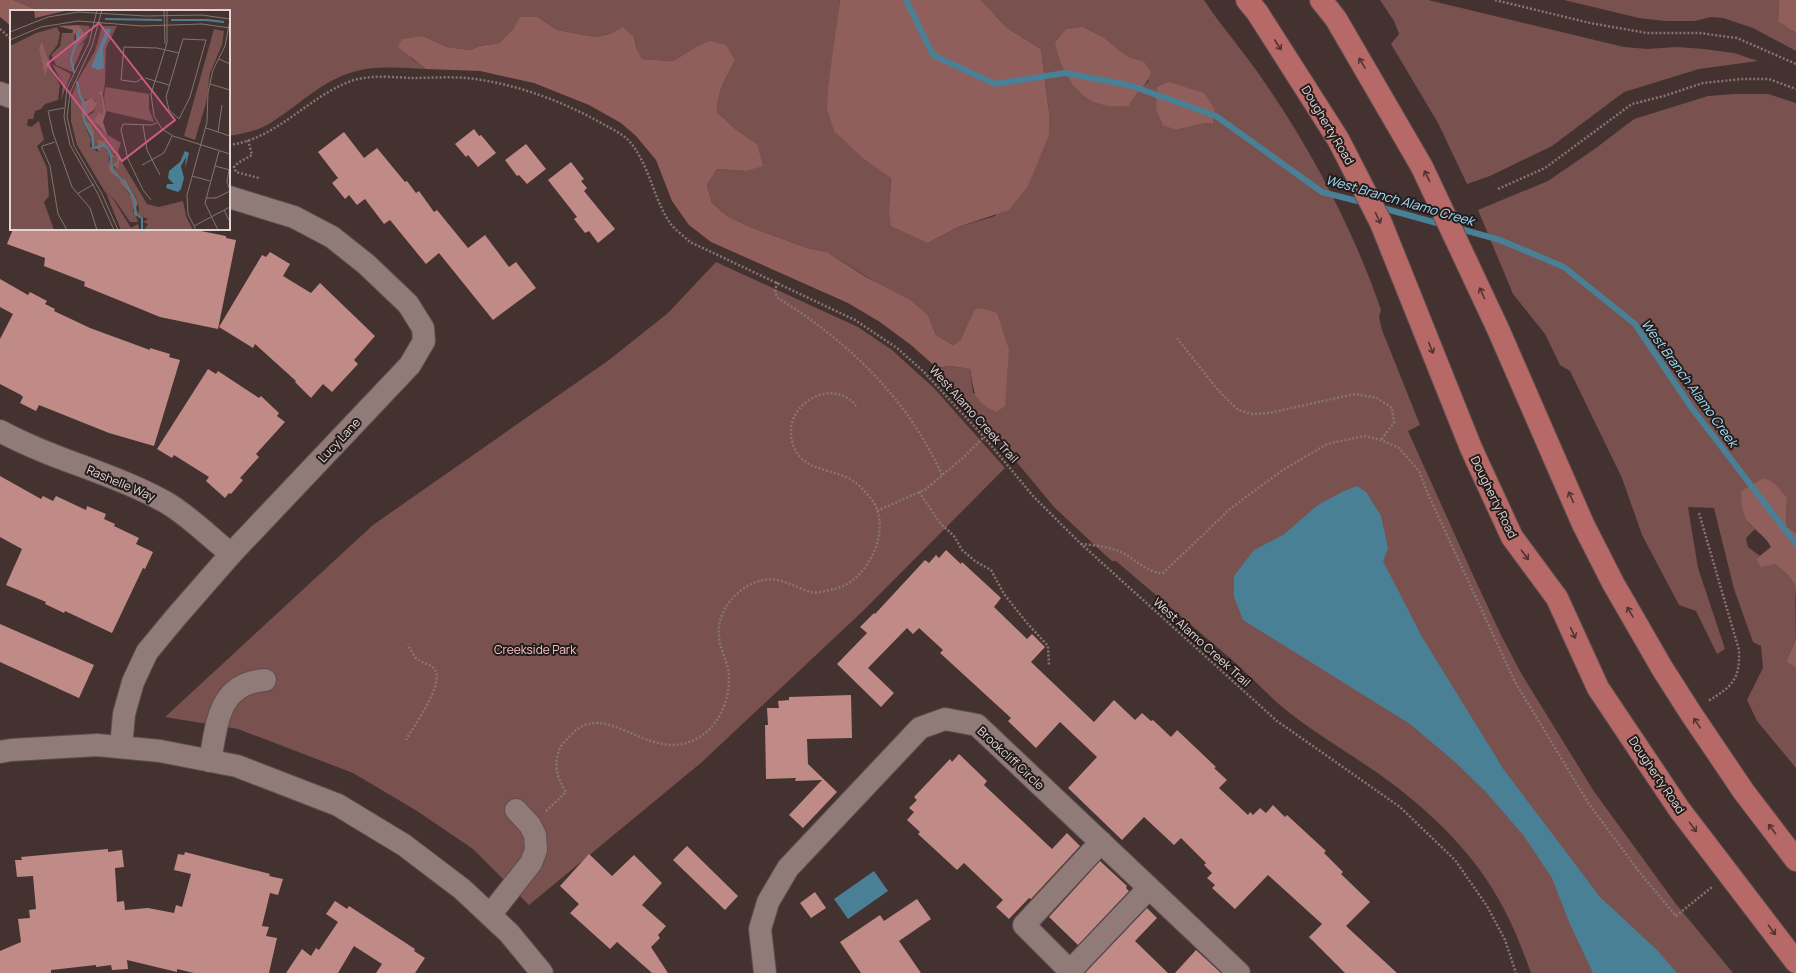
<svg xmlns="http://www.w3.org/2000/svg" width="1796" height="973" font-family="Manrope,sans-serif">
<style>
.green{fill:#79514f;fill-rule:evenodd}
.forest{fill:#905e5b}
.water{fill:#4a8096}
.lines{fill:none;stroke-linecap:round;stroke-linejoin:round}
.stream{stroke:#4a8096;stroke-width:6}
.building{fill:#c08a86}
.minor-casing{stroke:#5e4e4d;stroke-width:24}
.major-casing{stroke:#5e4e4d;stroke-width:24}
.path{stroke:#857573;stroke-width:2.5;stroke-dasharray:2 2;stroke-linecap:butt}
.minor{stroke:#907b79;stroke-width:22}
.major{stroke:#b66966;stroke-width:22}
.oneway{stroke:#503332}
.labels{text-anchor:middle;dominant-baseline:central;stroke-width:4;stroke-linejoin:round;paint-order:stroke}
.street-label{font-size:12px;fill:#e2d6d5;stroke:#241c1b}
.park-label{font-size:12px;fill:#f7c5c1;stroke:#241c1b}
.water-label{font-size:13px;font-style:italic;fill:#9ee0fd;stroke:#241c1b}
.inset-river{fill:none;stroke:#4a8096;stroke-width:2}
.inset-road{fill:none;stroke:#837472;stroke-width:1}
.view{fill:#cd5a86;fill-opacity:0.15;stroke:#cd5a86;stroke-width:2}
.inset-edge{fill:none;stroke:#e2d6d5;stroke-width:2}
</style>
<rect width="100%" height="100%" fill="#443230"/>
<g class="green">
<path d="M13,0H840L837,26L865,160L891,177L889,210L928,243L958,227L995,216L1049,135V112L1041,49L1007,28L981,0H1204C1223,29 1246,54 1265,83C1312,151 1354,231 1381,310L1379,317L1382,330L1420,425L1408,431L1473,575L1501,635L1521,673L1593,790L1676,904L1733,973H1531C1524,954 1517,935 1508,917C1482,862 1438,818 1390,782C1355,756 1316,735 1281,706C1264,691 1248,674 1231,659C1193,626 1154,594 1116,561H1112L1103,553L1054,507L991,431L933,369L950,366L970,369L973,393H1006V372L968,326L961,339L953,345L936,335L928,315L827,252L807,248L750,227L727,216L712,203L707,185L717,169L746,171L757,144L734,128L717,112C717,92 725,79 735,61L696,47L673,61L642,59L636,47L634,37L623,28L610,34L595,37L557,30L538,17H521L513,29L499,43L480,46L469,50L447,47L423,36L410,57L426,69C401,68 374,65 350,73C318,83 295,109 267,125C256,131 242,134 229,136V11H40ZM1083,27C1114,43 1127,55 1149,81L1133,95ZM1215,109L1213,124L1205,123L1176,130Z"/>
<path d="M1380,0H1428L1624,47L1647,49L1677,47L1704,49L1734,53L1758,61L1699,69L1624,92L1552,146L1490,176L1467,184L1438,123L1391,44L1399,34L1394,21Z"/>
<path d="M1564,0H1779L1778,22L1796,33V51L1753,28L1723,18L1711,17L1695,21H1665L1639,18Z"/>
<path d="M1735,94H1768L1796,103V533L1787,527L1786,520L1787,498L1748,523L1755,529L1746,538L1748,547L1760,556L1756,559L1766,565L1775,564L1788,575L1795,585L1796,639L1786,662L1796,668V768L1757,721L1747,700L1763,668L1761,646L1753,642L1734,589L1714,508L1688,507L1698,568L1725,649L1717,654L1696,611L1679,605L1642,535L1622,478L1570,371L1560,365L1545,334L1513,294L1478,210L1548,181L1596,148L1634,119L1708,96Z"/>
<path d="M716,262L858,327L892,350L934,388L1005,468L863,611L702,762L529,905L473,849L417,811L353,773L238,729L165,717L373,525L609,360L668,313Z"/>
</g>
<g class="forest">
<path d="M0,0H13L40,11H11V26L0,17Z"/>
<path d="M840,0H981L1007,28L1041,49L1049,112V135L1028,186L1009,210L958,227L928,243L891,226L889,210L891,178L865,160L834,131L827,109L828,88Z"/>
<path d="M1779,0H1796V33L1778,22Z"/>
<path d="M520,17H538L557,30L595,37L610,34L623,27L634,37L636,47L642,59L673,61L696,47L710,41L726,45L735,61C725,79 717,92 717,112L734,128L757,144L763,166L746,171L717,169L707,185L712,203L727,216L750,227L807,248L827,252L866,277L910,300L928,315L936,335L953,345L961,339L975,309L981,308L997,313L1009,350L1005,406L996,412C972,401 974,390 970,369L950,366L937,368L911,345L880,322L848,303L711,242L689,225L672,201L656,160L636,136L621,123L589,105L534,83L480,71L426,69L398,47L402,39L423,36L447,47L469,50L480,46L499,43L513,29Z"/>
<path d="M1083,27L1104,38L1128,57L1144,62L1151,72C1148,86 1135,91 1129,106C1121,106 1111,107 1104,105C1075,99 1061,69 1055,43L1066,29Z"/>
<path d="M1169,82L1204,93L1215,109L1213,124L1205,123L1176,130L1163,125L1156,109L1157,87Z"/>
<path d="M1762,479C1773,478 1780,490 1787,498L1786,520L1787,527L1796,533V602L1795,585L1788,575L1775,564L1761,567L1756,559L1771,547C1766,537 1757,532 1750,524C1742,517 1741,501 1741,491Z"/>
<path d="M1796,639V668L1786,662Z"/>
</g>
<g class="water">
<path d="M1357,486L1366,492L1381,516L1388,548L1383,561L1422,637L1504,770L1600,897L1657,950L1677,973H1593L1569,922L1552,878L1524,836L1485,791L1455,762L1410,724L1243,620L1234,597V576L1254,550L1283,535L1318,505L1342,492Z"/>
<path d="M874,871L888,891L848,919L834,899Z"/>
</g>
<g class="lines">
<g class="stream">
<path d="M906,0L933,55L995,84L1065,73L1129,85L1216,116L1322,192L1365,203"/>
<path d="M1379,207L1444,225"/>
<path d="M1457,228L1500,240L1564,267L1635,324L1691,407L1796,544"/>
</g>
</g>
<g class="building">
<path d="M474,129L479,136L481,135L496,153L478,167L468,155L466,157L455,144Z"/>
<path d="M344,132L364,158L377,148L405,182L407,181L416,193L419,191L434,212L437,210L468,248L485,235L509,267L516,262L536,288L493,320L439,253L426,264L390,220L384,224L365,199L357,205L349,195L345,199L332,183L338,178L318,152Z"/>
<path d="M526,144L546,169L527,184L519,175L517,176L505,160Z"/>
<path d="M571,162L584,179L581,181L587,188L584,191L615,229L598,243L589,231L585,233L574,219L577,217L548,180Z"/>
<path d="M13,229H191L226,236V238L236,240L218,329L160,317L84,286L85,282L44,266L45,258L7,244Z"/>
<path d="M270,252L290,264L283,276L311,293L320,283L375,336L354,360L358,364L332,392L323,384L311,398L295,382L296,381L255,344L253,348L219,327L262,255L266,257Z"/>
<path d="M0,279L28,295L30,292L47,301L45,304L55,309L54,311L90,328L150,350V348L170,354L169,357L180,360L154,446L109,433L39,405L36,411L20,403L23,397L21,395L0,384V339L13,314L0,307Z"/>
<path d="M208,369L216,374L218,371L259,398L261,396L279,413L277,416L285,422L256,454L259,457L240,478L243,480L231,494L229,493L225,498L206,481L209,477L174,455L172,458L157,449Z"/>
<path d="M0,476L41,499L43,496L53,501L56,496L86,510L87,506L106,514L104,519L115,524L114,526L139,538L136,544L153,552L145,569L143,568L112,633L65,611L64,613L45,604L46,602L6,585L22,549L0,537Z"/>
<path d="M946,550L961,564L962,562L1001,598L994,607L1027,639L1032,634L1045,647L1031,662L1094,722L1114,700L1135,720L1142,713L1151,721L1153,720L1171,737L1177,730L1216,767L1214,768L1227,780L1219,788L1248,815L1250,812L1253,815L1260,808L1266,813L1273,805L1285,817L1287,815L1326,851L1324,853L1343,872L1341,874L1370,902L1346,926L1397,973H1345L1309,937L1322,924L1268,875L1235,909L1212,888L1215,885L1207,878L1212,873L1204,865L1206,863L1181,838L1174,845L1144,817L1122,840L1068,788L1097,757L1060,722L1036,748L1008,721L1011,718L940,653L943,650L919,628L913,634L907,628L868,668L894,693L881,707L837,664L867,633L860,627L874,613L875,614L925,560L929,563L936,555L939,558Z"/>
<path d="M0,624L94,665L79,698L0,662Z"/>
<path d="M851,695L852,738L807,739L808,764L837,792L803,828L789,815L822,780L795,781L796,778L766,779L765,725H768L767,708H779L778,701L789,700V697Z"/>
<path d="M959,754L987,781L984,785L1052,849L1067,833L1080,846L1031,899L1029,898L1009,919L996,907L1003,900L964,863L957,870L918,834L920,832L907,820L914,812L909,808L917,800L914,797L950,759L952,762Z"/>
<path d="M687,846L738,896L725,910L673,860Z"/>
<path d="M108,849V852L122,850L124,867L115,868L117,902L124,901L125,910L148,908L174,913L176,905L182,907L191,874L174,870L178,854L184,855L185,852L270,874L269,876L283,879L278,895L270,893L262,926L269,927L266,936L277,938L269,973H194L177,969V972L127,960L128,969L112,970L111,965L96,967V965L51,970V973H0V951L21,942L18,919L30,918L29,910L36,909L33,876L17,877L15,860H22L21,857Z"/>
<path d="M589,854L612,876L634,855L662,883L642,905L666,926L658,935L660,938L651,947L668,973H652L617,942L610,949L570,913L579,904L560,886Z"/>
<path d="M1100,861L1127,886L1126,888L1129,891L1078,945L1049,917Z"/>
<path d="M815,892L826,908L811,918L800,903Z"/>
<path d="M917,899L931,919L899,941L921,973H861L840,942L880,915L884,921Z"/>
<path d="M335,901L347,909L349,906L415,949L414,951L425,958L415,973H376L382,964L354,946L338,973H286L302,949L311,956L316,948L319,950L338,922L326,914Z"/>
<path d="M1147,908L1157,918L1135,941L1168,973H1085Z"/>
<path d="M1196,950L1221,973H1175Z"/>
</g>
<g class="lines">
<defs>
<g id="minor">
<path d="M0,93L11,97"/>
<path d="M0,431C53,460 114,473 167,503C189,516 211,538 231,554"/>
<path d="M121,747L124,714L133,682L147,652L176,617L231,554L410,365L424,341L423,328L408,304L366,264L332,237L294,217L229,197"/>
<path d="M0,752L11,750L97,745L160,751L237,766L338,805L404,845L462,889L509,933L542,973"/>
<path d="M210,761C217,724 218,683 265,680"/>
<path d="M1101,842L1024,925L1070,971L1149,888"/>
<path d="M490,915L531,863L536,850L535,835L530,825L516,810"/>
<path d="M765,973L760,929L768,902L788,868L920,728L945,719L977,725L1239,973"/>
</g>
<g id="major">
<path d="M1247,0L1257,12L1338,139L1381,223L1471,448L1512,537L1557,598L1598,688L1679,809L1796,962"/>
<path d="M1321,0L1336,19L1422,167L1498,329L1583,524L1613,583L1662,668L1690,712L1744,792L1796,860"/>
</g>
</defs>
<use href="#minor" class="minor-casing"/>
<use href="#major" class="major-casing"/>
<g class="path">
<path d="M1495,0L1590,23L1647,33H1699L1737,38L1796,64"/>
<path d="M0,29L11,39"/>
<path d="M248,140L252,155L238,163L234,167L236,172L259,178"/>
<path d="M229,145C278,139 309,95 354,80C372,75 393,77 411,78C432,78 454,76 475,79C519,85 564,102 603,124C612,129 623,134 630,142C650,166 653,198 670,223C675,230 684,236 690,242L855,320L897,348L923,371L984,437L1033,496L1080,543L1277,721L1400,807L1455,860L1487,906L1505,940L1516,973"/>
<path d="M1498,189L1545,168L1632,104L1664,96L1703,83L1742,79H1769L1796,89"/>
<path d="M777,282L775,292L778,298C848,341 908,399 942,475"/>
<path d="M1177,338L1217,389L1238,410L1252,414L1269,413L1355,394L1377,398L1392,408L1394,423L1381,440"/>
<path d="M919,492L940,523L954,536L962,550L975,561L991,570L1004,594L1027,623L1048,646L1049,665"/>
<path d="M877,511L926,489L964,457L984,437"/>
<path d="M1699,513L1739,650C1740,679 1733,686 1708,701"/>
<path d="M1081,544C1094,545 1109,547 1121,552C1136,559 1146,573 1163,573L1231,508L1283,470L1327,444L1364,436L1381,440L1399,448L1419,471L1428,494L1515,682L1589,804L1640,873L1676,916L1712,887"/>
<path d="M406,740C414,726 442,687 436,672C432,663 422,664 416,658C413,654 410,649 408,644"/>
<path d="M546,811L566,792C557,778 553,764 560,748C562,744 566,740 570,736C605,696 647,763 694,740C718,729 730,701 729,675C728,662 720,650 719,637C716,612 736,588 759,581C779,575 793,587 811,592C818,594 828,590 834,589C868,582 893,529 872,500C865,491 857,482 846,477C822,467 796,469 791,436C787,402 834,377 856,406"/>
</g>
<use href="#minor" class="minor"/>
<use href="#major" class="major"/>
</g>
<defs><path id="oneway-shaft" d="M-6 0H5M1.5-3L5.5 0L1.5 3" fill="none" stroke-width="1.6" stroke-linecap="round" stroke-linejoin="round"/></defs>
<g class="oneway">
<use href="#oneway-shaft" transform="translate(1278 45) rotate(57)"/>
<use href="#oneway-shaft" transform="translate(1362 63) rotate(-121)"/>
<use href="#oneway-shaft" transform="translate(1427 176) rotate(-116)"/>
<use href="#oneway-shaft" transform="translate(1378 218) rotate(64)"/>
<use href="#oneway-shaft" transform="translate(1482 293) rotate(-114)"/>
<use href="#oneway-shaft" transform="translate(1431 348) rotate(68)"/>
<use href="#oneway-shaft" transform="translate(1571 497) rotate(-114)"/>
<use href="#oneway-shaft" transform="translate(1525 555) rotate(53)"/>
<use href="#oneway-shaft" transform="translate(1630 612) rotate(-120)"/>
<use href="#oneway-shaft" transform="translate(1573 633) rotate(66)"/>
<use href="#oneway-shaft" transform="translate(1697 723) rotate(-124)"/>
<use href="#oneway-shaft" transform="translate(1693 827) rotate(53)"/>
<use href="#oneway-shaft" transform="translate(1772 829) rotate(-127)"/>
<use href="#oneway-shaft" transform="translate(1772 930) rotate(53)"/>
</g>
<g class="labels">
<g class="street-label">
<text transform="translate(1328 125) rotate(59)">Dougherty Road</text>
<text transform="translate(974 414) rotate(48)">West Alamo Creek Trail</text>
<text transform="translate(339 440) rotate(-47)">Lucy Lane</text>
<text transform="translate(121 483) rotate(23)">Rashelle Way</text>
<text transform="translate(1494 497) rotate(64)">Dougherty Road</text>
<text transform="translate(1202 642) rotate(42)">West Alamo Creek Trail</text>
<text transform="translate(1011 758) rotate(43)">Brookcliff Circle</text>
<text transform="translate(1657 775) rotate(56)">Dougherty Road</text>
</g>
<g class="park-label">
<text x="535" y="649">Creekside Park</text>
</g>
<g class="water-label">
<text transform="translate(1400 200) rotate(16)">West Branch Alamo Creek</text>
<text transform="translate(1690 383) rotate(54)">West Branch Alamo Creek</text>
</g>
</g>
<g transform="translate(10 10)">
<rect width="220" height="220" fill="#443230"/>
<path d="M69,15L80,16L77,27L68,37L75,31L62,62L46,55L41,45L50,36L52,23H63V26L65,23L64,34L66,37L68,34V30L75,24ZM92,16H107L96,38L95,73L93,85L92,80L88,85H91L93,104H88V107L85,109L88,116L98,127V125L111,133L108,141L113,154L137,194L149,197L173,191L176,206L183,220H134L138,214L133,212L138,209L130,206H126L128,212H120L105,190L95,182L67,135L61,111V87L69,68L85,41ZM76,89L86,91V94L84,102L74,108L71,93ZM75,110L81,114L84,137L88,136L87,129L95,131L100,141L92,137L88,142L80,136L81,129L73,112ZM104,144L110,151L106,159L102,155L107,151L106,147H102L99,154L105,163L104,166L98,153L100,146ZM115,168L128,192L129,202L124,205L122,187L109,172ZM47,17L50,23L48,34L39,46L41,57L50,75L48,90L35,94L31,99L25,101L23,109H18L17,115L21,117L29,111L33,126L34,130L27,136L37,158L39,186L34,192L44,220H0V36L26,23ZM204,19L214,21L212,35L200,63L196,93L185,130L174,126ZM42,54L61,64L51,90L53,74ZM95,77L139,84V99L144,112L96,101L94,88ZM96,183L104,190L121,218L128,214L129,220H111Z" fill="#79514f" fill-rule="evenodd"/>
<path d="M24,0H59L25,8ZM69,15L75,24L66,37V26L65,23L62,26L63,20L48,16ZM32,32L39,53L35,66L29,38ZM92,80L96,102L93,112L98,127L84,110L89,103L93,104L91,85L87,84ZM81,88L87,93L84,100L72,108L71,93ZM75,110L81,114L84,123V137L88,136L87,129L95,131L100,141L92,137L88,142V139L82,138L81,127L73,112ZM102,144L110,149L108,159L102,155L107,151L106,147H102L99,154L108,164L106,167L100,162L98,154ZM115,168L128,193L126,198L128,203L125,205L120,184L109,172Z" fill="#905e5b"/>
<path d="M97,18L101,20L93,38L94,58L89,60L81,57ZM175,141L179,143L175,158L176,147L171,156L174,168L171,179L168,182L156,178L157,174H164L158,168L159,161L170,152Z" fill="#4a8096"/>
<path class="inset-river" d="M95,9L152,10M161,10H197L214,12M64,63L61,49L70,19M67,71L70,86L75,94L74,110L83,128V136L84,138L94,135L97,137L101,145L102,160L115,173L125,190V204L132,208V220"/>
<path class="inset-road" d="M87,0L79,33L57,78L54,107L60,135L88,184L104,220M92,0L82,36L60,83L57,107L64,136L92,184L108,220M154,0L155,34M157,0V33L141,84L144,106L152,119L163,126L220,144M0,22L38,7L68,2L136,6L192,5L220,9M173,29L196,30L180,87L169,109L159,100L156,87ZM0,30L31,17L68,11L132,16L192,14L220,18M209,49L220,54M133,68L126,72L111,70L114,37L147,38L169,43M135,68L159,75M200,74L220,80M54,98L38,101L43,123L62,177L80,198L87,220M133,115L137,140L150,165M196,118L220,126M208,122L212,95M45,132L32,136V138L40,156L48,204L57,220M132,155L154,143L162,126M205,156L220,160M219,160L217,172L220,180M182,166L200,171M67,184L84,174M196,188H206L220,181M141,190L133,180L118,149L111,120L113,114L141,115L147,113M214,200L220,212M184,216L220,197M186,220L178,204L177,185L197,112L198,82L203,60L215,36L220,10M208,220L195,193L209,141"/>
<path class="view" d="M89,13L165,110L112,151L37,54Z"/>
<rect width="220" height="220" class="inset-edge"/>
</g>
</svg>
